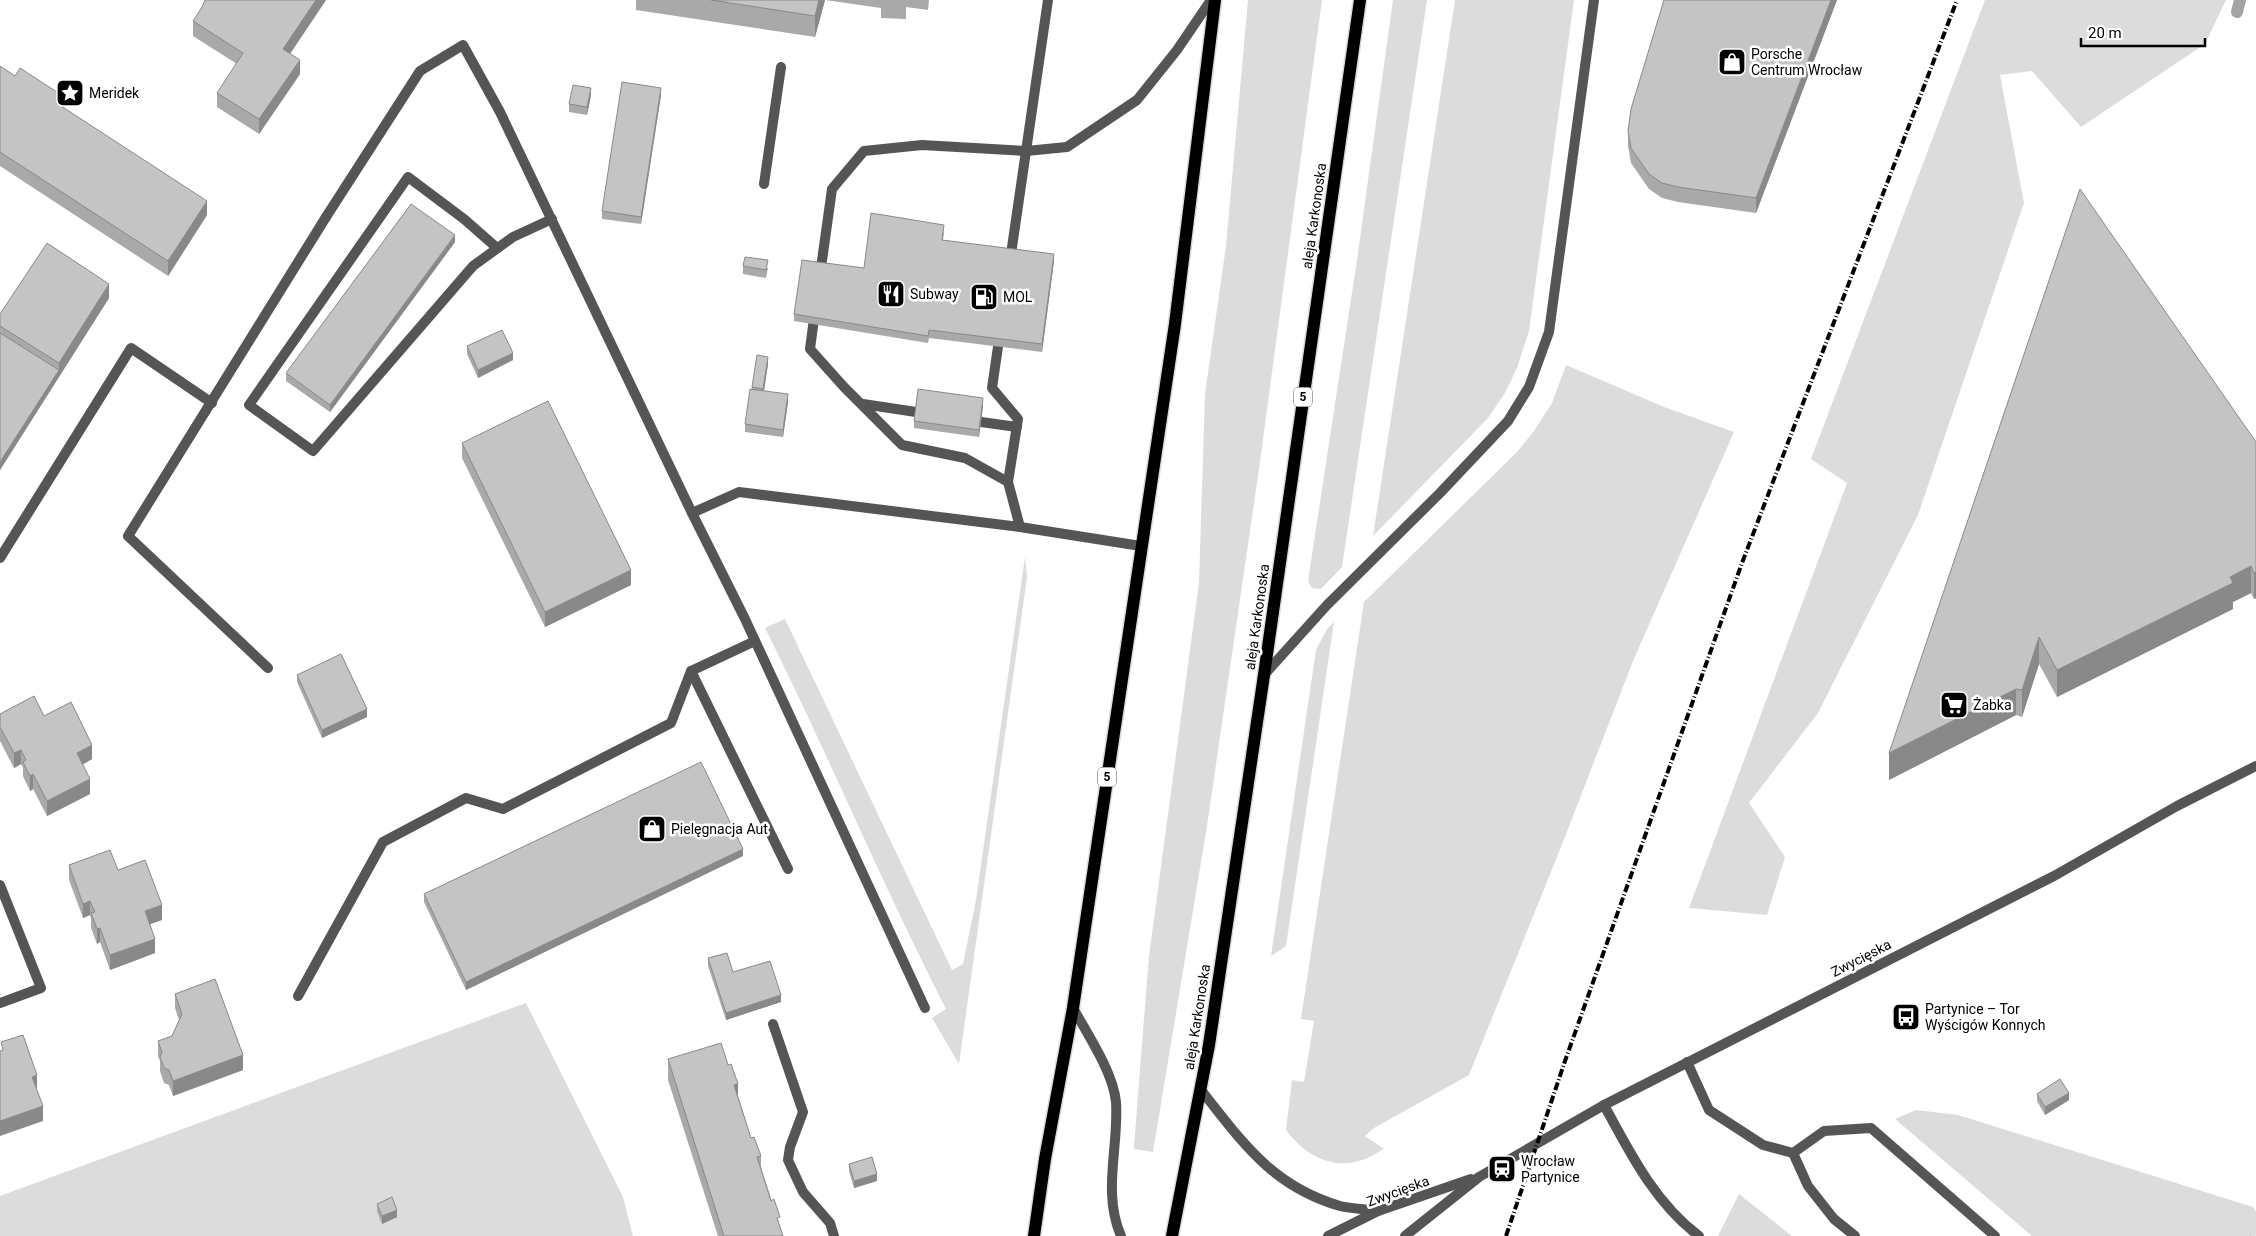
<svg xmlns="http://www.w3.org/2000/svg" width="2256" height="1236" font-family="Roboto,sans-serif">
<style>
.green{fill:#dcdcdc}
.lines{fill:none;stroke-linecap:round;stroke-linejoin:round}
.stream{stroke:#a3a3a3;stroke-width:12}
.primary-casing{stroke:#dbdbdb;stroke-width:15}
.service{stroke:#555;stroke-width:10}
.minor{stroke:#555;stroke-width:10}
.tertiary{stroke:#555;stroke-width:10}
.primary{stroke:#000;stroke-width:12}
.rail{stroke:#000;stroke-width:4;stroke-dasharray:8 2.5 1 2.5;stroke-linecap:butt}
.wall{fill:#a9a9a9}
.shaded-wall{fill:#898989}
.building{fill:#c4c4c4;stroke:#898989}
.labels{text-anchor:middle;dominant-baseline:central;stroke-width:5;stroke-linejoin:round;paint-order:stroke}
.shield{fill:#fff;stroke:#4c4c4c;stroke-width:1}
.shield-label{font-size:12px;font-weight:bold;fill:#000}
.poi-label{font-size:14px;fill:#000;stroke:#fff;text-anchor:start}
.street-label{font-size:14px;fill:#000;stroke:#fff}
</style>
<rect width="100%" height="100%" fill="#fff"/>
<g class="green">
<path d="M1248,0H1322L1259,469L1207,826L1153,1152L1134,1149V1146L1149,956L1199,583L1205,394L1226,246Z"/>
<path d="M1393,0H1427L1342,567L1321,589L1312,588L1308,581L1357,260Z"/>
<path d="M1455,0H1574L1529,331L1517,368L1505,393L1488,418L1373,536Z"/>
<path d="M1985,0H2226L2205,44L2081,127L2032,71L2000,75L2024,203L1918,515L1818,713L1749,803L1785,857L1767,915L1689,908L1847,483L1811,459Z"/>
<path d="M1566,365L1664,407L1734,432L1633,661L1563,842L1469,1075L1374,1128L1365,1136L1384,1149C1376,1153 1368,1159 1359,1161C1329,1170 1302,1152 1286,1130L1292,1080L1304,1082L1314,1021L1301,1019L1364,602L1517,452L1534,431L1552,403Z"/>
<path d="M1025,557L1027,577L959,1064L932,1018L946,1009C882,884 828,754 765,628L785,619L952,970L963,964L976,900Z"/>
<path d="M1334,622L1286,946L1271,956L1316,650L1327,629Z"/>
<path d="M526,1003L623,1197L633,1236H0V1196Z"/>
<path d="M1916,1110L1958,1115L2253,1207L2256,1212V1234L2255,1236H2032L1895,1119Z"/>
<path d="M1739,1194L1792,1236H1718Z"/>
</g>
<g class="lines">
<path class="stream" d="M2237,12L2240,0"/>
<defs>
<g id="primary">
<path d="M1034,1236L1045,1159L1073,1008L1175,324L1215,0"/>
<path d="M1172,1236L1209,1045L1264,675L1360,0"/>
</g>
</defs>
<use href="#primary" class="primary-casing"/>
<g class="service">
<path d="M764,184L781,67"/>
<path d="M497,248L464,219L408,177L249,405L313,451L473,266L513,237L552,219"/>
<path d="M1010,261L1048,0"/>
<path d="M820,275L832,189L864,151L922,145L1026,151L1067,147L1137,100L1177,50L1211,0"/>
<path d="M815,311L810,349L844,387L902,445L965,458L1008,482L1020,527"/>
<path d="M1000,333L992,388L1018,419L1008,482"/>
<path d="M863,404L916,412"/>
<path d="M981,422L1017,427"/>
<path d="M692,513L745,619L925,1008"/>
<path d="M0,558L131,348L212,403"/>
<path d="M268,668L128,536L326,217"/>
<path d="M691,671L788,869"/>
<path d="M1264,675L1327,605L1440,493L1508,421L1529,387L1549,332L1594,0"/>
<path d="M298,996L383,842L466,798L503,809L671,723L691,671L755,641"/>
<path d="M773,1024L803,1112L790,1147L788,1160L803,1192L830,1223L834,1236"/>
<path d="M1687,1062L1709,1110L1763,1145L1793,1153L1824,1131L1871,1128L1995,1236"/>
<path d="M1604,1105C1630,1153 1655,1203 1699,1236"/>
<path d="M1793,1153L1808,1186L1834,1219L1855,1236"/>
</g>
<g class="minor">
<path d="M326,217L420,71L463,45L500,112L692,513L739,492L1020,527L1141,546"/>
<path d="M0,885L41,988L0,1003"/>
</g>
<g class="tertiary">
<path d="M1073,1008C1088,1035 1113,1072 1116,1102C1119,1148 1102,1192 1121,1236"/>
<path d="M1201,1090C1243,1143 1272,1186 1340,1206C1352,1209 1366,1209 1378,1211"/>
<path d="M1328,1236L1378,1211L1471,1179"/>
<path d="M1405,1236L1479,1177L1604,1105L2054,876L2177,806L2256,766"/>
</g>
<use href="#primary" class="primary"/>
<path class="rail" d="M1506,1236L1565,1061L1742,563L1957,0"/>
</g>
<g class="wall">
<path d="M326,0L290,54L300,74L259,134L217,107V93L237,64L193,36V21Z"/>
<path d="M636,0H929L928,10L906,7V19L881,18V8L825,0L815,37L636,10Z"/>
<path d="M1837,0L1756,213L1678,202L1662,198L1649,189L1631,163L1628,146V131Z"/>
<path d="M0,66L63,107L207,215L168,276L0,166Z"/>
<path d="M591,95L587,115L569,112V104Z"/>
<path d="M661,95L641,224L602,219V211Z"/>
<path d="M944,232L943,240L1054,261L1042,352L929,338L928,343L794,321V314L864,268Z"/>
<path d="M455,242L330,412L286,381V373Z"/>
<path d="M743,266L768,268L766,278L743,274Z"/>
<path d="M109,298L0,470V314Z"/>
<path d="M467,346L513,360L478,378L467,354Z"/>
<path d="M768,364L764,391L788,402L783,437L745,432V424L752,387Z"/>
<path d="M983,406L979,437L914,428V421Z"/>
<path d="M2256,442V598L2254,599L2251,593L2233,602V609L2057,697L2039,664L2022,717L2016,715L1889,780V753Z"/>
<path d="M462,443L631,585L545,627L462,458Z"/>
<path d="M297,675L367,717L322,738L297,682Z"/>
<path d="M0,714L92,759L83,764L90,794L47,816L33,789L30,791L23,776V768L21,764L14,768L0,741Z"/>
<path d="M743,856L466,990L424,902V894Z"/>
<path d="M69,865L118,870L162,920L150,924L155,953L110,970L100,942L97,944L91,928V918L90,915L83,918L69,880Z"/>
<path d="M708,958L733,972L781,1002L726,1020L708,966Z"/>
<path d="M175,994L243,1070L173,1096L169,1085L164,1083L160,1071V1061L158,1056V1041L172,1036L179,1020L175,1008Z"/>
<path d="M668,1059L738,1096L751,1138L761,1156V1167L783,1236H718L668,1080Z"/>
<path d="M2037,1094L2069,1100L2045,1115L2037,1101Z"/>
<path d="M849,1164L877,1181L854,1188L849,1171Z"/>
<path d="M377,1204L397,1217L382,1224L377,1211Z"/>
</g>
<g class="shaded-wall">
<path d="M316,0H326L283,64V49Z"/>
<path d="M819,0H825L815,37V16Z"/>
<path d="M1831,0H1837L1756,213V198Z"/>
<path d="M300,60V74L259,134V119Z"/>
<path d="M591,88V95L587,115V107Z"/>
<path d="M661,88V95L641,224V217Z"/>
<path d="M63,96V111L58,104Z"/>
<path d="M207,201V215L168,276V261Z"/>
<path d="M455,235V242L330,412V405Z"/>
<path d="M1054,254V261L1042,352V344Z"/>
<path d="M109,284V298L0,470V462L59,370V363Z"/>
<path d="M513,353V360L478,378V370Z"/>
<path d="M768,357V364L763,397V389Z"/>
<path d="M788,394V402L783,437V430Z"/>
<path d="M983,398V406L979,437V430Z"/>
<path d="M2251,566V593L2233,602V609L2057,697V670Z"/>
<path d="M631,570V585L545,627V612Z"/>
<path d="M2256,572V598L2254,599V573Z"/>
<path d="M2039,637V664L2022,717V690Z"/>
<path d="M2016,689V715L1889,780V753Z"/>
<path d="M367,709V717L322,738V730Z"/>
<path d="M92,745V759L77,768V753Z"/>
<path d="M21,750V764L14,768V753Z"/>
<path d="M33,774V789L30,791V776Z"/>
<path d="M90,779V794L47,816V801Z"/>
<path d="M743,849V856L466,990V982Z"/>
<path d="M90,901V915L83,918V904Z"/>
<path d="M162,905V920L145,926V911Z"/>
<path d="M100,928V942L97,944V929Z"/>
<path d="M155,939V953L110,970V955Z"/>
<path d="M781,995V1002L726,1020V1013Z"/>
<path d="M243,1055V1070L173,1096V1081Z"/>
<path d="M37,1075V1090L32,1077Z"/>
<path d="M738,1084V1105L734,1085Z"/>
<path d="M2069,1093V1100L2045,1115V1107Z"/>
<path d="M43,1106V1121L0,1136V1121Z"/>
<path d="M877,1174V1181L854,1188V1181Z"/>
<path d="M397,1210V1217L382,1224V1216Z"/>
</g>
<g class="building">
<path d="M205,0H316L283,49L300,60L259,119L217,93L243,53L193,21L202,7Z"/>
<path d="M711,0H819L815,16Z"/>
<path d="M1664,0H1831L1756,198L1678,187L1662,183L1649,174L1631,148L1628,131L1631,109Z"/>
<path d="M0,66L15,76L20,68L63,96L58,104L207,201L168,261L0,152Z"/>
<path d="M622,82L661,88L641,217L602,211Z"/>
<path d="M573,85L591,88L587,107L569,104Z"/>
<path d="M2080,189L2256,442V572L2254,573L2251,566L2230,577L2233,583L2057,670L2039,637L2022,690L2016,689L1889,753Z"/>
<path d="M411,204L455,235L330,405L286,373Z"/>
<path d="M871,213L944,225L942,240L1054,254L1042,344L929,330L928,336L794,314L802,260L864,268Z"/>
<path d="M47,243L109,284L59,363L0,326V314Z"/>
<path d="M745,257L768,260L766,270L743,266Z"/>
<path d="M502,330L513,353L478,370L467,346Z"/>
<path d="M0,333L59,370L0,462Z"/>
<path d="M757,355L768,357L763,389L752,387Z"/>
<path d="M750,389L788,394L783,430L745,424Z"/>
<path d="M918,389L983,398L979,430L914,421Z"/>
<path d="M548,401L631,570L545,612L462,443Z"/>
<path d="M341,654L367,709L322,730L297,675Z"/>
<path d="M34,696L44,716L71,702L92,745L77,753L90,779L47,801L33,774L30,776L23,762L26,760L21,750L14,753L0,727V714Z"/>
<path d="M701,762L743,849L466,982L424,894Z"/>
<path d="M110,850L118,870L145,860L162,905L145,911L155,939L110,955L100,928L97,929L91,913L95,912L90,901L83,904L69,865Z"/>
<path d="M727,953L733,972L770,961L781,995L726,1013L708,958Z"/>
<path d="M215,979L243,1055L173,1081L169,1070L164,1068L160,1057L162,1052L158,1041L172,1036L182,1014L175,994Z"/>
<path d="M23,1035L37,1075L32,1077L43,1106L0,1121V1051L3,1050L1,1042Z"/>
<path d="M721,1043L728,1065L731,1064L738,1084L734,1085L751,1138L754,1137L761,1156L757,1157L771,1201L774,1199L780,1217L777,1218L783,1236H724L668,1059Z"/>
<path d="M2060,1079L2069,1093L2045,1107L2037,1094Z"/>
<path d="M872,1157L877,1174L854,1181L849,1164Z"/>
<path d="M392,1197L397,1210L382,1216L377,1204Z"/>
</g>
<defs>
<symbol id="shop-square" viewBox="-11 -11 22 22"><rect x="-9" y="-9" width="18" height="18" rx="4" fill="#000" stroke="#fff"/><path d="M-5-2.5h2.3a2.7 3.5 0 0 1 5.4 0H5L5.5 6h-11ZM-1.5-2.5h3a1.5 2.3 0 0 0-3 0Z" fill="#fff"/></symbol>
<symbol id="sight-square" viewBox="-11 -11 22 22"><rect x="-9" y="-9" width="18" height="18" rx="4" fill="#000" stroke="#fff"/><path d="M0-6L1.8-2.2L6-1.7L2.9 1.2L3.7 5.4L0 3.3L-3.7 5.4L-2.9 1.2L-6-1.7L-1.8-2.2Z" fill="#fff"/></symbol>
<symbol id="restaurant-square" viewBox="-11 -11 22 22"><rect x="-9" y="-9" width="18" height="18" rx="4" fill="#000" stroke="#fff"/><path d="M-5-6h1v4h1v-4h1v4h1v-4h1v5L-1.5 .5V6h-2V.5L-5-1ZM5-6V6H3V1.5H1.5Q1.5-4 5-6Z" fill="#fff"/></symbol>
<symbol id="fuel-square" viewBox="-11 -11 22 22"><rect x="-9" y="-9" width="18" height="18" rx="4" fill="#000" stroke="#fff"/><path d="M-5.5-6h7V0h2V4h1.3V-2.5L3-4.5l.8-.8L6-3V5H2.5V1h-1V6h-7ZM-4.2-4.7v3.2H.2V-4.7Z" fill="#fff"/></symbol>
<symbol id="supermarket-square" viewBox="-11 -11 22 22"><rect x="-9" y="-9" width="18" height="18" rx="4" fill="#000" stroke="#fff"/><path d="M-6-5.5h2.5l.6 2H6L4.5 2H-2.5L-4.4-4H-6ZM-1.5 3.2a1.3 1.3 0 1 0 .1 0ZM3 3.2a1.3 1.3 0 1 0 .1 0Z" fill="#fff"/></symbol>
<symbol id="bus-square" viewBox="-11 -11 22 22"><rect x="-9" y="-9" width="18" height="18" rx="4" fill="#000" stroke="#fff"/><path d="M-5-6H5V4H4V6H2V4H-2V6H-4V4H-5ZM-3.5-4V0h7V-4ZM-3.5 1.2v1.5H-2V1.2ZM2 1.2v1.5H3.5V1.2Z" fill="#fff"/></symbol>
<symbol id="station-square" viewBox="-11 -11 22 22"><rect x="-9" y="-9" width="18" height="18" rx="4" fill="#000" stroke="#fff"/><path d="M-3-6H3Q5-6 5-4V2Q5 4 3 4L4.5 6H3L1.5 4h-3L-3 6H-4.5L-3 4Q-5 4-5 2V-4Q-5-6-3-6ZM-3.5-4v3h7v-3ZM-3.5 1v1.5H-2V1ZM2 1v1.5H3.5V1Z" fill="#fff"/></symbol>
</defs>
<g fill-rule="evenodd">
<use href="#shop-square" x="1716" y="46" width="32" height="32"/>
<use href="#sight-square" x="54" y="77" width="32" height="32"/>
<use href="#restaurant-square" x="875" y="278" width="32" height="32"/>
<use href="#fuel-square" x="968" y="281" width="32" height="32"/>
<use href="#supermarket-square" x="1938" y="689" width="32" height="32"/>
<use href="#shop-square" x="636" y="813" width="32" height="32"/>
<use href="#bus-square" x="1890" y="1001" width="32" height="32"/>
<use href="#station-square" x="1486" y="1153" width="32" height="32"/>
</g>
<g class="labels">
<g class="shield">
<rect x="1294" y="387.5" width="18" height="19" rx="4"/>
<rect x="1098" y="767.5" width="18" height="19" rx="4"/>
</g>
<g class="shield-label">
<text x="1303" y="397">5</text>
<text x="1107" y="777">5</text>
</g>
<g class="poi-label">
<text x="1751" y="54">Porsche<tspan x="1751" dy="16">Centrum Wrocław</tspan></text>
<text x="89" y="93">Meridek</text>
<text x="910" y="294">Subway</text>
<text x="1003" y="297">MOL</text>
<text x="1973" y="705">Żabka</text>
<text x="671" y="829">Pielęgnacja Aut</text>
<text x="1925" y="1009">Partynice – Tor<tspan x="1925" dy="16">Wyścigów Konnych</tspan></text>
<text x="1521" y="1161">Wrocław<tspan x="1521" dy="16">Partynice</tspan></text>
</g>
<g class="street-label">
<text transform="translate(1314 216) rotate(-82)">aleja Karkonoska</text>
<text transform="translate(1257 617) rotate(-82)">aleja Karkonoska</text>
<text transform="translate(1861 958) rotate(-27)">Zwycięska</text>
<text transform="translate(1197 1017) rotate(-81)">aleja Karkonoska</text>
<text transform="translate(1398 1191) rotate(-20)">Zwycięska</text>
</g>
</g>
<path d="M2081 38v8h124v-8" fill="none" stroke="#000000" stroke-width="2.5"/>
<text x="2088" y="38" font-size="15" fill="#000000" stroke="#ffffff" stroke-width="4" paint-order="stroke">20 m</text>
</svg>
